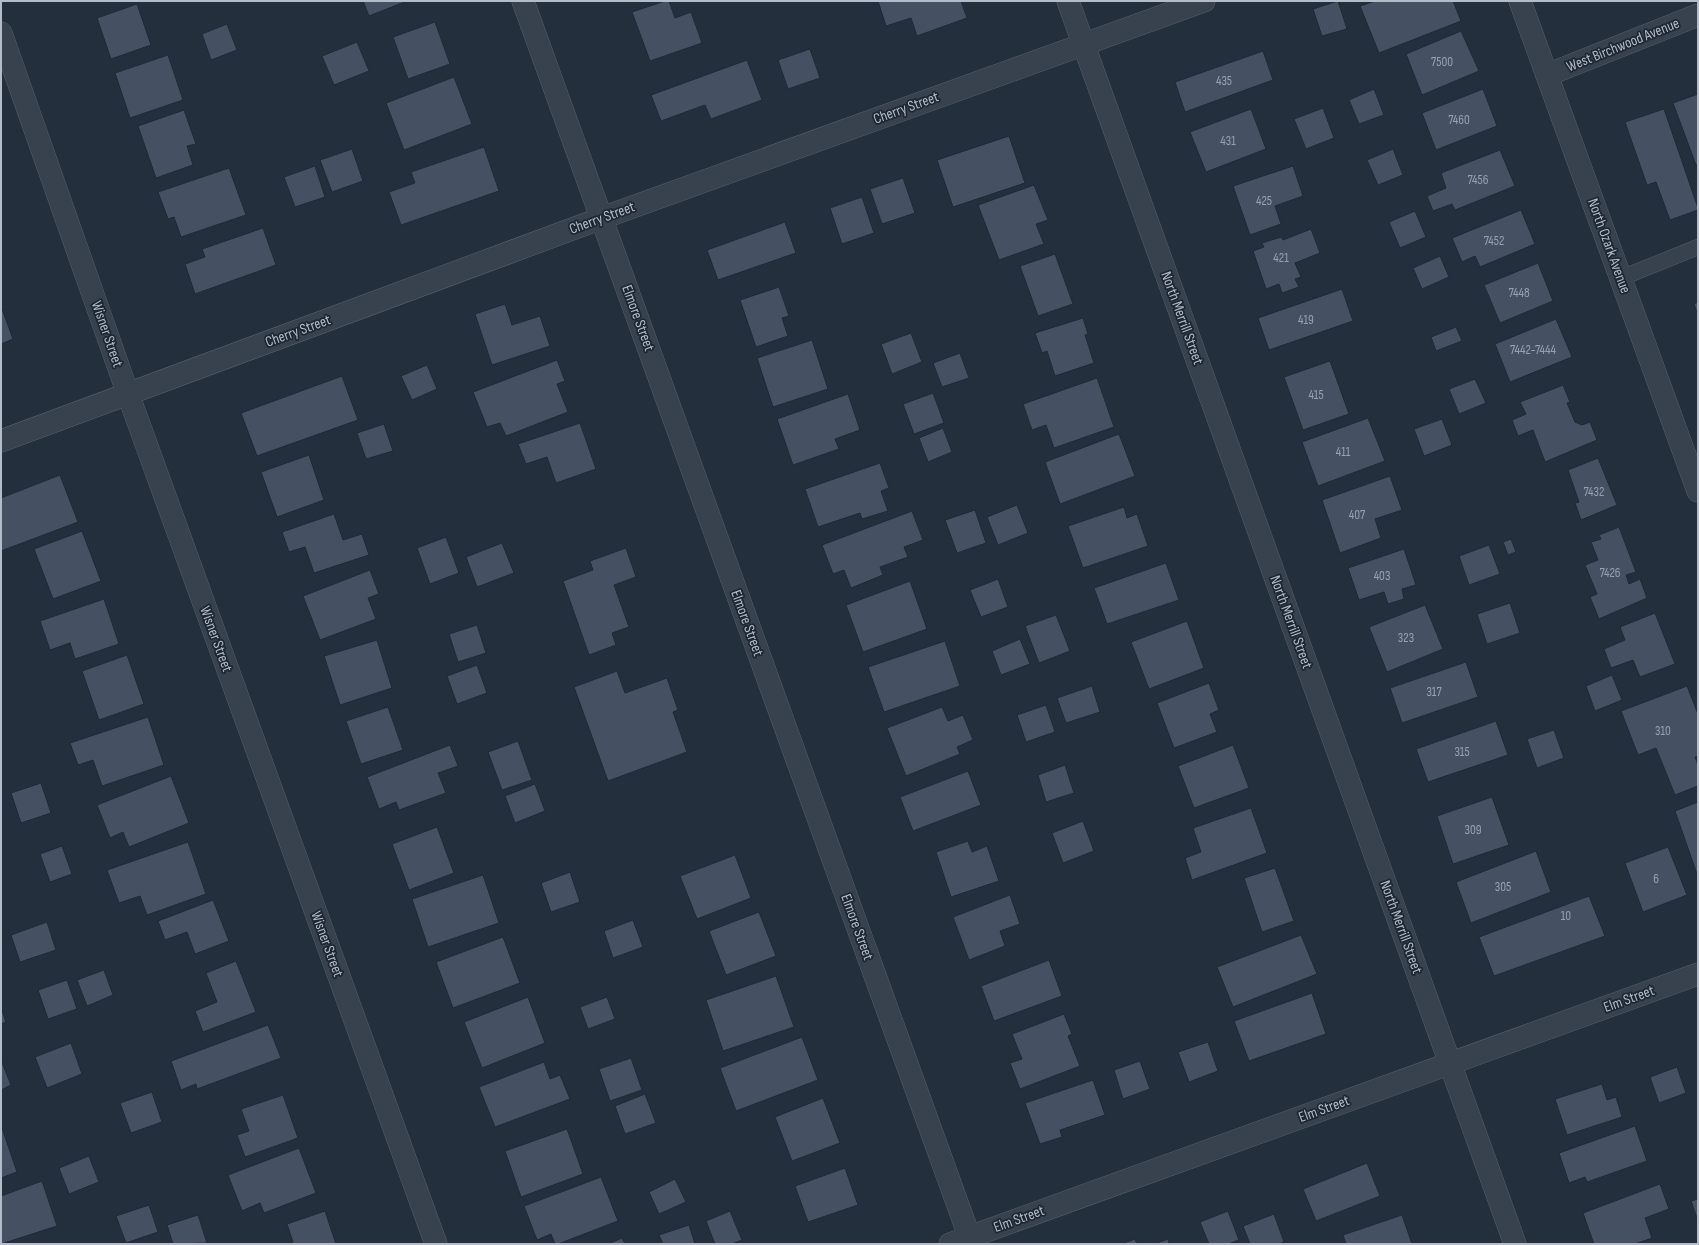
<svg xmlns="http://www.w3.org/2000/svg" width="1699" height="1245" font-family="'Sofia Sans Condensed',sans-serif">
<style>
.building{fill:#455162;stroke:#1f2835}
.lines{fill:none;stroke-linecap:round;stroke-linejoin:round}
.lane-casing{stroke:#565f6c;stroke-width:16}
.street-casing{stroke:#565f6c;stroke-width:23}
.lane{stroke:#38414e;stroke-width:15}
.street{stroke:#38414e;stroke-width:22}
.labels{text-anchor:middle;dominant-baseline:central;stroke-width:3.5;stroke-linejoin:round;paint-order:stroke}
.number-label{font-size:13px;fill:#98a1af}
.street-label{font-size:15px;fill:#b4bcc9;stroke:#1d2633}
</style>
<rect width="100%" height="100%" fill="#242f3e"/>
<g class="building">
<path d="M363,1H407L369,16Z"/>
<path d="M665,1H669L675,18L691,12L702,43L650,61L632,12Z"/>
<path d="M878,1H961L967,18L917,36L911,18L886,26Z"/>
<path d="M1338,1L1347,29L1322,36L1313,9Z"/>
<path d="M1375,1H1453L1461,21L1379,53L1360,6Z"/>
<path d="M137,4L151,45L111,59L97,18Z"/>
<path d="M435,22L450,64L408,79L393,37Z"/>
<path d="M227,24L237,50L211,60L202,34Z"/>
<path d="M1461,31L1479,71L1422,95L1406,54Z"/>
<path d="M357,42L369,71L334,85L322,56Z"/>
<path d="M810,49L820,78L788,89L778,60Z"/>
<path d="M1263,51L1273,80L1185,112L1175,82Z"/>
<path d="M168,55L183,100L130,118L115,73Z"/>
<path d="M747,60L762,100L711,119L705,105L661,121L651,95Z"/>
<path d="M454,77L472,124L404,150L386,103Z"/>
<path d="M1374,89L1384,115L1359,124L1349,100Z"/>
<path d="M1483,89L1497,126L1436,150L1422,113Z"/>
<path d="M1698,94V164L1696,165L1673,103Z"/>
<path d="M1323,108L1334,138L1306,149L1294,119Z"/>
<path d="M1251,109L1266,149L1206,172L1190,132Z"/>
<path d="M1664,109L1698,208V210L1670,220L1656,182L1647,185L1625,122Z"/>
<path d="M184,110L196,144L187,146L193,165L156,178L138,126Z"/>
<path d="M1009,136L1025,183L953,207L937,160Z"/>
<path d="M484,147L499,191L401,225L389,192L415,183L411,172Z"/>
<path d="M352,149L363,181L332,192L320,160Z"/>
<path d="M1393,149L1403,175L1378,185L1367,160Z"/>
<path d="M1500,150L1515,186L1455,210L1452,204L1433,211L1427,196L1446,188L1441,173Z"/>
<path d="M315,166L325,197L295,207L284,177Z"/>
<path d="M1293,166L1303,196L1275,206L1281,224L1250,235L1233,186Z"/>
<path d="M229,168L246,215L181,237L174,217L168,219L158,192Z"/>
<path d="M903,178L915,213L882,224L870,189Z"/>
<path d="M1034,185L1048,220L1036,224L1044,244L999,260L978,205Z"/>
<path d="M862,197L874,233L842,244L830,208Z"/>
<path d="M1521,210L1535,244L1480,267L1475,256L1462,262L1452,238Z"/>
<path d="M1415,211L1426,237L1400,248L1389,222Z"/>
<path d="M785,222L796,253L718,280L707,250Z"/>
<path d="M263,228L276,265L195,294L185,264L205,257L202,249Z"/>
<path d="M1311,229L1320,253L1295,263L1301,277L1295,279L1299,287L1282,293L1279,284L1266,289L1253,251L1264,247L1262,243L1281,237L1283,240Z"/>
<path d="M1055,254L1073,304L1038,316L1020,266Z"/>
<path d="M1440,256L1449,277L1422,289L1413,268Z"/>
<path d="M1538,263L1553,301L1500,323L1484,285Z"/>
<path d="M779,287L789,316L782,318L788,336L756,347L740,300Z"/>
<path d="M1342,289L1353,321L1269,350L1258,318Z"/>
<path d="M1698,302V315L1694,304Z"/>
<path d="M505,304L512,325L540,316L550,346L492,365L475,314Z"/>
<path d="M1,306L13,339L1,344Z"/>
<path d="M1083,318L1088,334L1085,335L1094,363L1055,376L1047,351L1042,353L1035,333Z"/>
<path d="M1556,319L1572,357L1510,382L1495,344Z"/>
<path d="M1456,327L1462,341L1436,351L1431,337Z"/>
<path d="M911,333L922,362L892,374L881,344Z"/>
<path d="M812,340L828,389L773,407L757,358Z"/>
<path d="M960,353L969,378L942,387L933,363Z"/>
<path d="M557,360L565,381L557,384L568,412L506,436L500,423L487,427L473,392Z"/>
<path d="M1330,361L1349,414L1303,430L1284,377Z"/>
<path d="M427,365L437,389L412,400L401,376Z"/>
<path d="M342,376L358,420L257,456L241,413Z"/>
<path d="M1097,378L1114,427L1054,448L1046,425L1032,430L1023,404Z"/>
<path d="M1475,379L1486,403L1459,414L1449,389Z"/>
<path d="M1563,385L1570,402L1567,403L1575,422L1582,425L1590,422L1597,440L1545,462L1533,430L1518,436L1512,420L1526,414L1520,402Z"/>
<path d="M933,393L944,423L914,434L903,404Z"/>
<path d="M848,394L860,430L835,439L839,449L793,465L777,419Z"/>
<path d="M1368,418L1385,461L1318,486L1302,442Z"/>
<path d="M1442,419L1452,445L1424,456L1414,429Z"/>
<path d="M580,423L596,469L556,483L547,457L526,464L518,444Z"/>
<path d="M384,424L393,451L366,459L357,433Z"/>
<path d="M943,428L952,452L928,462L919,438Z"/>
<path d="M1119,434L1135,476L1060,504L1045,462Z"/>
<path d="M309,455L324,500L277,517L261,472Z"/>
<path d="M1598,458L1617,505L1581,520L1575,503L1579,502L1568,470Z"/>
<path d="M880,463L889,488L881,491L888,511L862,519L860,513L818,527L805,489Z"/>
<path d="M60,475L78,522L1,551V498Z"/>
<path d="M1390,476L1402,510L1375,519L1381,538L1340,553L1322,500Z"/>
<path d="M1017,505L1028,533L998,545L987,517Z"/>
<path d="M1124,507L1127,518L1137,514L1148,546L1083,568L1068,526Z"/>
<path d="M975,510L986,543L957,553L945,520Z"/>
<path d="M912,511L923,540L904,547L908,557L880,567L883,575L851,588L844,570L833,574L822,545Z"/>
<path d="M334,514L343,540L362,534L369,555L314,573L305,547L289,552L282,532Z"/>
<path d="M1619,527L1636,572L1626,575L1629,584L1640,579L1647,598L1599,619L1590,597L1597,594L1585,565L1598,560L1591,542L1601,539L1599,535Z"/>
<path d="M82,531L101,581L53,599L34,549Z"/>
<path d="M446,537L459,573L430,584L417,548Z"/>
<path d="M1511,539L1516,552L1508,555L1503,542Z"/>
<path d="M502,543L514,573L477,587L466,557Z"/>
<path d="M1489,545L1500,574L1469,585L1459,556Z"/>
<path d="M626,548L636,577L614,585L629,627L612,633L616,645L589,655L563,581L593,570L590,561Z"/>
<path d="M1404,549L1416,585L1402,589L1404,599L1388,604L1384,592L1359,600L1348,568Z"/>
<path d="M1166,563L1179,600L1107,624L1094,588Z"/>
<path d="M370,570L379,594L368,598L376,619L320,640L303,596Z"/>
<path d="M998,579L1008,607L981,617L970,590Z"/>
<path d="M910,581L927,629L863,652L846,605Z"/>
<path d="M104,599L119,644L75,659L70,643L50,650L40,621Z"/>
<path d="M1510,603L1520,633L1487,644L1477,614Z"/>
<path d="M1425,605L1443,649L1387,672L1369,627Z"/>
<path d="M1655,613L1675,664L1640,677L1633,660L1611,668L1604,649L1625,640L1620,627Z"/>
<path d="M1056,615L1070,651L1039,663L1025,626Z"/>
<path d="M1187,621L1204,668L1149,689L1131,642Z"/>
<path d="M477,625L486,653L458,662L449,634Z"/>
<path d="M1020,639L1030,664L1001,675L992,651Z"/>
<path d="M377,640L392,688L340,705L324,656Z"/>
<path d="M945,641L960,686L884,712L868,667Z"/>
<path d="M127,655L144,704L99,720L82,671Z"/>
<path d="M1466,662L1478,697L1402,723L1390,688Z"/>
<path d="M477,665L487,693L457,704L447,676Z"/>
<path d="M617,671L625,693L667,678L678,710L673,712L687,752L608,781L574,687Z"/>
<path d="M1612,675L1622,700L1595,711L1586,686Z"/>
<path d="M1209,683L1219,710L1210,714L1217,732L1174,748L1157,703Z"/>
<path d="M1092,686L1100,712L1066,723L1057,698Z"/>
<path d="M1687,686L1698,714V756L1695,757L1698,765V786L1675,795L1656,748L1638,755L1621,711Z"/>
<path d="M1046,705L1055,732L1026,742L1017,715Z"/>
<path d="M388,707L403,750L361,764L346,721Z"/>
<path d="M942,707L948,721L963,715L973,740L957,747L960,754L906,776L887,728Z"/>
<path d="M148,717L164,765L102,786L93,760L78,765L70,743Z"/>
<path d="M1496,721L1508,755L1428,782L1416,749Z"/>
<path d="M1554,730L1564,758L1537,768L1527,739Z"/>
<path d="M518,741L532,780L502,790L488,752Z"/>
<path d="M450,745L458,766L438,773L446,793L399,810L396,802L379,809L367,777Z"/>
<path d="M1233,745L1249,788L1194,808L1178,766Z"/>
<path d="M1065,765L1074,793L1046,802L1038,775Z"/>
<path d="M968,771L981,805L913,831L900,797Z"/>
<path d="M171,776L189,823L129,847L123,832L110,838L97,805Z"/>
<path d="M41,783L51,813L21,823L11,793Z"/>
<path d="M535,784L545,811L515,823L505,796Z"/>
<path d="M1492,797L1509,845L1453,864L1437,816Z"/>
<path d="M1698,802V877L1675,811Z"/>
<path d="M1251,808L1267,853L1192,880L1185,858L1201,852L1193,828Z"/>
<path d="M1083,821L1094,851L1063,863L1052,833Z"/>
<path d="M437,827L454,873L409,890L392,844Z"/>
<path d="M968,841L972,852L987,846L999,881L951,897L936,852Z"/>
<path d="M188,842L206,894L147,915L140,896L119,903L107,870Z"/>
<path d="M62,846L72,874L50,882L40,854Z"/>
<path d="M1668,847L1687,895L1643,912L1625,863Z"/>
<path d="M1536,851L1551,892L1471,923L1456,882Z"/>
<path d="M735,855L751,898L697,919L680,876Z"/>
<path d="M1275,868L1294,921L1262,932L1244,878Z"/>
<path d="M570,872L580,902L551,912L541,883Z"/>
<path d="M483,875L499,923L428,947L412,899Z"/>
<path d="M1010,895L1020,924L1000,931L1005,946L969,960L953,917Z"/>
<path d="M1589,896L1605,936L1494,976L1479,937Z"/>
<path d="M213,900L229,941L195,954L187,932L165,940L158,921Z"/>
<path d="M759,912L776,956L726,975L709,931Z"/>
<path d="M633,920L643,947L613,958L604,931Z"/>
<path d="M47,922L56,950L20,962L11,935Z"/>
<path d="M1301,935L1317,974L1233,1007L1217,967Z"/>
<path d="M503,937L520,983L453,1008L436,962Z"/>
<path d="M1049,960L1062,996L994,1021L981,986Z"/>
<path d="M236,961L256,1012L203,1032L195,1011L217,1002L206,973Z"/>
<path d="M104,970L113,995L87,1006L77,980Z"/>
<path d="M776,976L794,1027L723,1051L706,1000Z"/>
<path d="M67,980L77,1009L48,1019L38,990Z"/>
<path d="M1312,993L1326,1034L1249,1061L1234,1021Z"/>
<path d="M528,997L545,1043L482,1068L464,1022Z"/>
<path d="M607,997L615,1019L588,1029L580,1007Z"/>
<path d="M1,1008L6,1022L1,1024Z"/>
<path d="M1064,1014L1072,1034L1068,1036L1080,1066L1020,1089L1010,1063L1022,1059L1012,1034Z"/>
<path d="M268,1025L281,1058L197,1089L196,1084L181,1090L171,1061Z"/>
<path d="M802,1037L818,1080L736,1111L720,1068Z"/>
<path d="M1208,1042L1218,1071L1189,1082L1178,1052Z"/>
<path d="M71,1043L82,1074L47,1088L35,1057Z"/>
<path d="M631,1058L642,1090L610,1101L599,1069Z"/>
<path d="M1,1060L11,1085L1,1090Z"/>
<path d="M1140,1061L1150,1089L1123,1099L1114,1070Z"/>
<path d="M544,1062L550,1079L560,1075L570,1099L495,1127L479,1087Z"/>
<path d="M1677,1067L1686,1093L1659,1103L1650,1077Z"/>
<path d="M1093,1080L1105,1115L1060,1130L1062,1137L1040,1144L1025,1103Z"/>
<path d="M1602,1084L1607,1100L1616,1097L1622,1117L1567,1135L1555,1099Z"/>
<path d="M152,1092L162,1122L131,1133L120,1103Z"/>
<path d="M645,1094L656,1123L625,1134L615,1106Z"/>
<path d="M283,1095L298,1138L245,1157L237,1135L249,1131L241,1109Z"/>
<path d="M823,1098L840,1143L792,1161L775,1117Z"/>
<path d="M1,1125L17,1172L1,1178Z"/>
<path d="M1635,1126L1647,1161L1587,1182L1585,1177L1569,1183L1559,1153Z"/>
<path d="M567,1129L583,1174L521,1197L505,1151Z"/>
<path d="M299,1148L316,1193L264,1213L260,1203L242,1211L228,1175Z"/>
<path d="M89,1156L99,1182L69,1194L59,1168Z"/>
<path d="M1367,1163L1380,1196L1316,1221L1303,1189Z"/>
<path d="M845,1168L858,1205L808,1222L795,1186Z"/>
<path d="M601,1177L618,1221L558,1244H555L551,1234L537,1240L524,1206Z"/>
<path d="M675,1179L686,1202L659,1214L649,1192Z"/>
<path d="M42,1181L57,1226L1,1244V1196Z"/>
<path d="M1660,1184L1669,1209L1645,1218L1652,1238L1635,1244H1594L1583,1213Z"/>
<path d="M1698,1199V1221L1691,1201Z"/>
<path d="M149,1205L158,1232L126,1243L116,1216Z"/>
<path d="M325,1211L336,1244H286L293,1242L287,1224Z"/>
<path d="M730,1211L742,1240L732,1244H715L706,1221Z"/>
<path d="M1228,1211L1239,1240L1228,1244H1209L1200,1222Z"/>
<path d="M1274,1214L1284,1242L1279,1244H1250L1243,1226Z"/>
<path d="M198,1215L207,1243L173,1244L167,1225Z"/>
<path d="M1402,1215L1412,1244H1346L1343,1235Z"/>
<path d="M689,1225L695,1244H663L659,1235Z"/>
<path d="M622,1238L625,1244H608Z"/>
<path d="M1135,1239L1137,1244H1121Z"/>
<path d="M1168,1239L1169,1244H1154Z"/>
</g>
<g class="lines">
<defs>
<path id="lane" d="M1621,278L1698,247"/>
<g id="street">
<path d="M523,1L972,1244"/>
<path d="M1068,1L1515,1244"/>
<path d="M1520,1L1698,491"/>
<path d="M1,33L128,394L436,1244"/>
<path d="M1547,75L1698,15"/>
<path d="M1,441L602,218L1204,1"/>
<path d="M950,1244L1698,974"/>
</g>
</defs>
<use href="#lane" class="lane-casing"/>
<use href="#street" class="street-casing"/>
<use href="#lane" class="lane"/>
<use href="#street" class="street"/>
</g>
<g class="labels">
<g class="number-label">
<text x="1442" y="62">7500</text>
<text x="1224" y="81">435</text>
<text x="1459" y="120">7460</text>
<text x="1228" y="141">431</text>
<text x="1478" y="180">7456</text>
<text x="1264" y="201">425</text>
<text x="1494" y="241">7452</text>
<text x="1281" y="258">421</text>
<text x="1519" y="293">7448</text>
<text x="1306" y="320">419</text>
<text x="1533" y="350">7442-7444</text>
<text x="1316" y="395">415</text>
<text x="1343" y="452">411</text>
<text x="1594" y="492">7432</text>
<text x="1357" y="515">407</text>
<text x="1610" y="573">7426</text>
<text x="1382" y="576">403</text>
<text x="1406" y="638">323</text>
<text x="1434" y="692">317</text>
<text x="1663" y="731">310</text>
<text x="1462" y="752">315</text>
<text x="1473" y="830">309</text>
<text x="1656" y="879">6</text>
<text x="1503" y="887">305</text>
<text x="1566" y="916">10</text>
</g>
<g class="street-label">
<text transform="translate(1623 45) rotate(-22)">West Birchwood Avenue</text>
<text transform="translate(906 108) rotate(-20)">Cherry Street</text>
<text transform="translate(602 218) rotate(-20)">Cherry Street</text>
<text transform="translate(1609 246) rotate(70)">North Ozark Avenue</text>
<text transform="translate(638 318) rotate(70)">Elmore Street</text>
<text transform="translate(1182 318) rotate(70)">North Merrill Street</text>
<text transform="translate(298 331) rotate(-20)">Cherry Street</text>
<text transform="translate(107 334) rotate(71)">Wisner Street</text>
<text transform="translate(1291 622) rotate(70)">North Merrill Street</text>
<text transform="translate(747 623) rotate(70)">Elmore Street</text>
<text transform="translate(216 639) rotate(70)">Wisner Street</text>
<text transform="translate(857 927) rotate(70)">Elmore Street</text>
<text transform="translate(1401 927) rotate(70)">North Merrill Street</text>
<text transform="translate(327 944) rotate(70)">Wisner Street</text>
<text transform="translate(1629 999) rotate(-20)">Elm Street</text>
<text transform="translate(1324 1109) rotate(-20)">Elm Street</text>
<text transform="translate(1019 1219) rotate(-20)">Elm Street</text>
</g>
</g>
<rect width="1699" height="1245" fill="none" stroke="#b4bcc9" stroke-width="4"/>
</svg>
